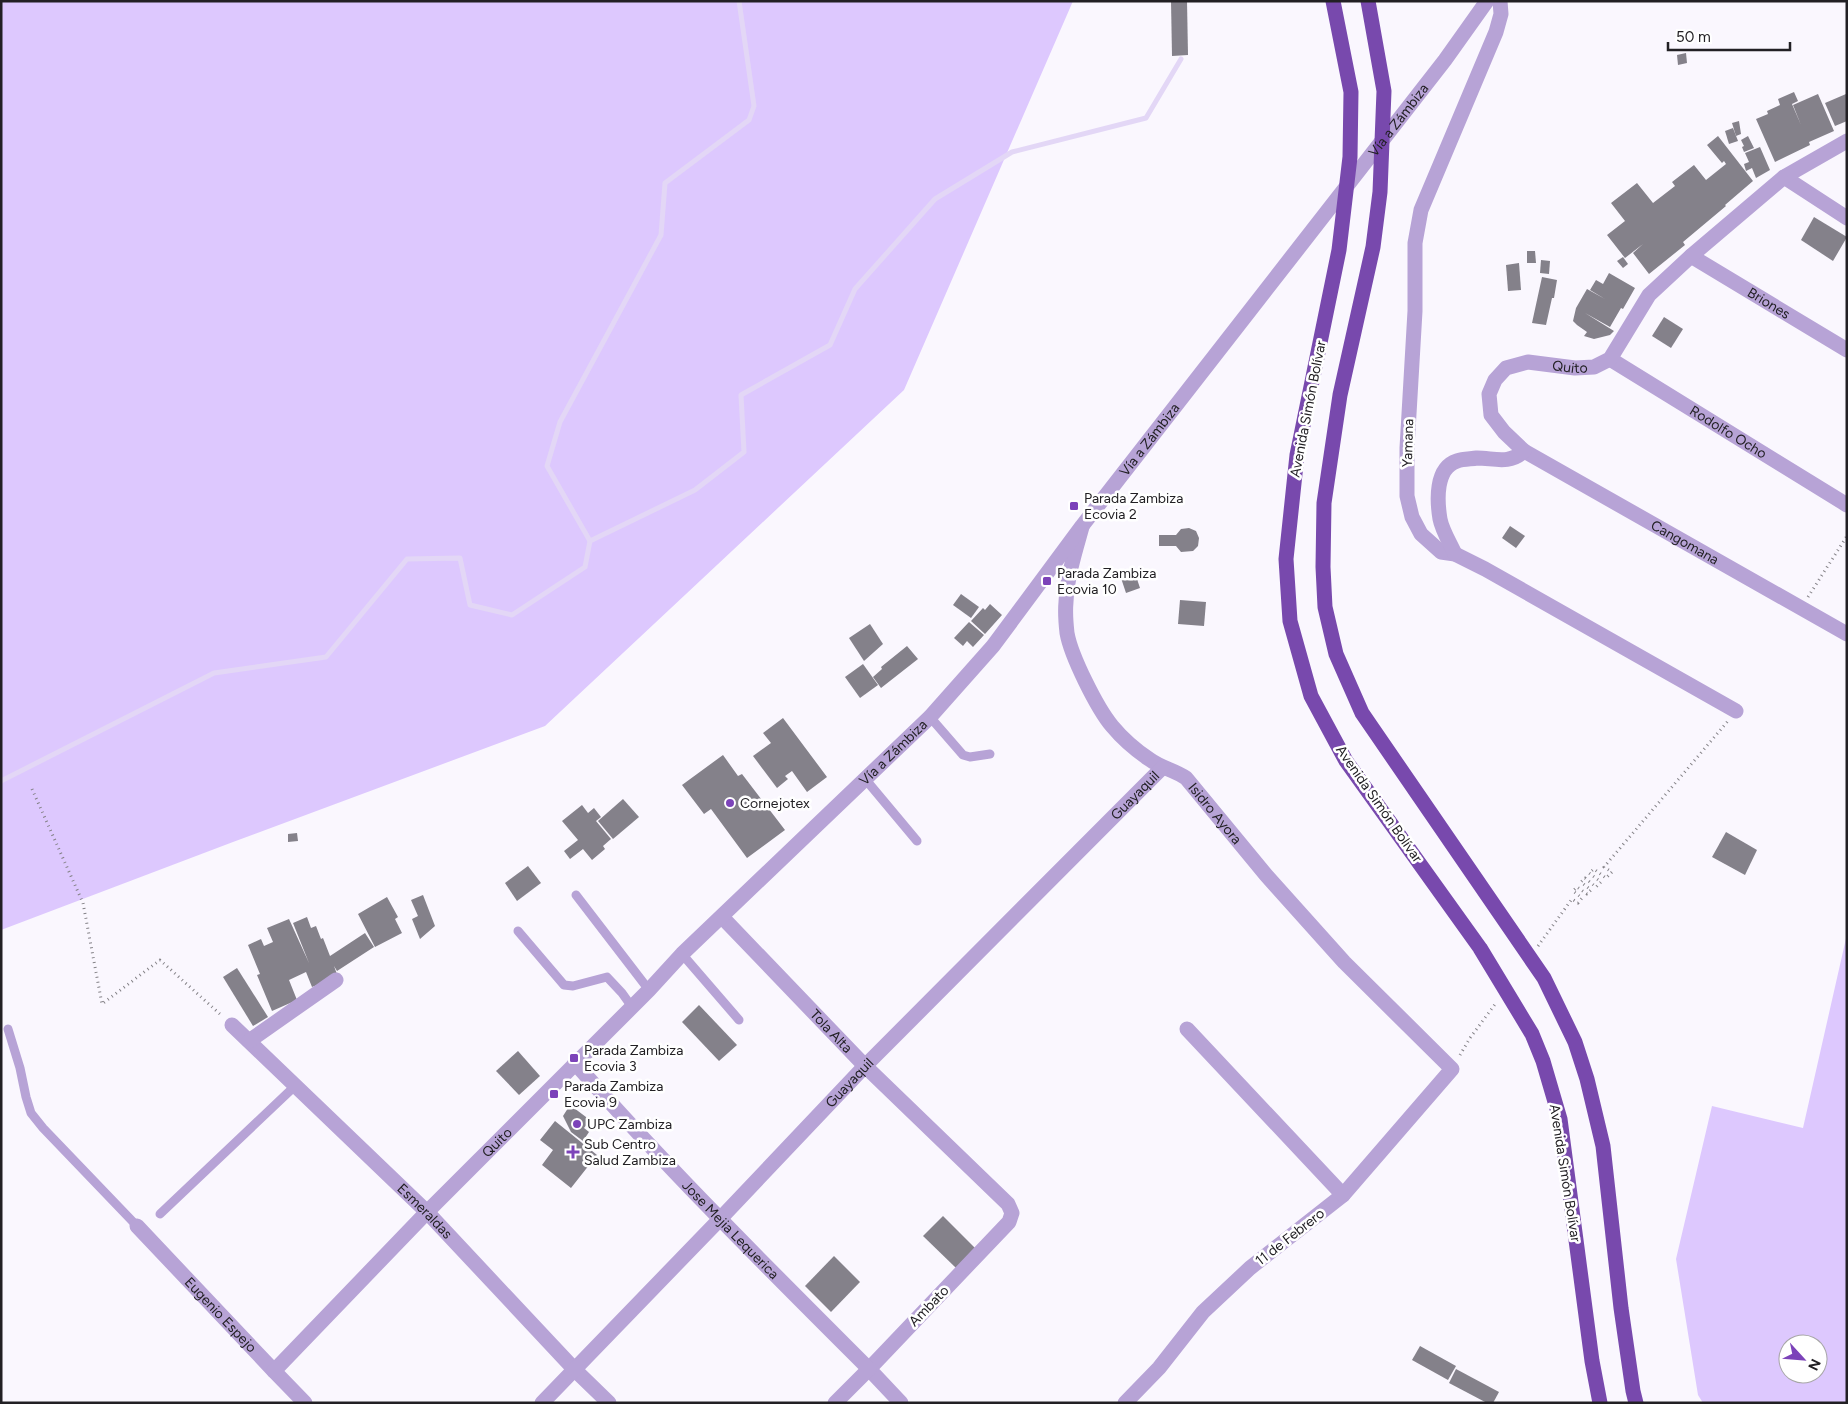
<svg xmlns="http://www.w3.org/2000/svg" width="1848" height="1404" font-family="Figtree,sans-serif">
<style>
.green{fill:#ddc8fe;fill-rule:evenodd}
.lines{fill:none;stroke-linecap:round;stroke-linejoin:round}
.stream{stroke:#e3d7f6;stroke-width:5}
.building{fill:#84818a}
.path{stroke:#848287;stroke-width:3;stroke-dasharray:1 4;stroke-linecap:butt}
.service{stroke:#b7a3d6;stroke-width:9}
.minor{stroke:#b7a3d6;stroke-width:15}
.tertiary{stroke:#b7a3d6;stroke-width:15}
.trunk{stroke:#7849ad;stroke-width:15}
.poi-dot{fill:#7c43b9;stroke:#fff;stroke-width:2}
.labels{text-anchor:middle;dominant-baseline:central;stroke-width:5;stroke-linejoin:round;paint-order:stroke}
.street-label{font-size:14px;fill:#222024;stroke:#fff}
.poi-label{font-size:14px;fill:#222024;stroke:#fff;text-anchor:start}
</style>
<rect width="100%" height="100%" fill="#faf7fe"/>
<g class="green">
<path d="M1,1H1073L904,390L545,726L233,842L1,930Z"/>
<path d="M1847,934V1403H1703L1698,1395L1676,1259L1712,1106L1803,1128ZM1788,1344H1818V1374H1788Z"/>
</g>
<g class="lines">
<g class="stream">
<path d="M590,541L547,466L560,422L661,235L665,183L749,120L754,106L739,1"/>
<path d="M1,781L214,673L326,657L407,559L460,558L470,605L512,615L585,567L590,541L695,490L744,452L741,395L830,345L855,289L935,199L1012,152L1146,118L1181,59"/>
</g>
</g>
<g class="building">
<path d="M1171,1H1187L1188,55L1172,56Z"/>
<path d="M1686,53L1687,63L1678,65L1677,55Z"/>
<path d="M1794,92L1798,101L1792,104L1801,125L1793,105L1818,94L1834,131L1809,142L1810,145L1775,162L1756,119L1768,114L1767,111L1780,105L1778,99Z"/>
<path d="M1846,94L1847,121L1835,126L1825,103Z"/>
<path d="M1739,121L1741,134L1736,136L1732,123Z"/>
<path d="M1733,128L1738,141L1729,144L1725,131Z"/>
<path d="M1718,136L1753,181L1725,205L1726,206L1683,242L1685,245L1649,274L1633,253L1643,244L1625,258L1607,235L1625,221L1611,203L1637,183L1653,203L1675,186L1672,182L1694,165L1706,180L1726,164L1724,161L1722,163L1707,145Z"/>
<path d="M1748,136L1754,148L1744,152L1742,147L1744,146L1741,140Z"/>
<path d="M1760,147L1770,170L1756,178L1752,168L1746,171L1744,164L1749,162L1745,153Z"/>
<path d="M1814,217L1847,237L1833,261L1801,240Z"/>
<path d="M1527,251H1535L1536,263H1527Z"/>
<path d="M1623,257L1628,264L1623,268L1617,261Z"/>
<path d="M1541,260L1550,261L1549,274L1540,273Z"/>
<path d="M1519,263L1521,290L1508,291L1506,265Z"/>
<path d="M1609,273L1635,288L1623,309L1621,308L1610,327L1585,313L1614,331L1610,335L1594,339L1584,336L1587,332L1577,325L1573,321L1576,308L1587,289L1605,299L1590,290L1596,280L1603,284Z"/>
<path d="M1542,277L1557,280L1554,298H1552L1546,325L1532,323Z"/>
<path d="M1664,317L1683,329L1671,348L1652,336Z"/>
<path d="M1510,526L1525,536L1516,548L1502,538Z"/>
<path d="M1189,528L1196,531L1199,538L1198,546L1193,551L1181,552L1176,546H1159V535H1176L1181,529Z"/>
<path d="M1135,573L1140,588L1126,593L1121,578Z"/>
<path d="M961,594L979,607L971,618L953,605Z"/>
<path d="M1180,600L1206,602L1204,626L1178,624Z"/>
<path d="M990,604L1002,615L985,634L971,621L983,608L985,610Z"/>
<path d="M969,622L984,635L973,647L967,641L963,646L954,638Z"/>
<path d="M870,624L883,644L864,661L849,638Z"/>
<path d="M907,646L918,659L881,688L873,677L882,669L881,667Z"/>
<path d="M863,664L878,685L860,698L845,677Z"/>
<path d="M783,718L827,777L807,792L792,771L785,776L788,779L777,788L753,756L771,743L763,733Z"/>
<path d="M723,755L738,776L742,774L785,830L747,858L711,809L704,814L682,785Z"/>
<path d="M623,799L639,817L613,839L598,821Z"/>
<path d="M582,805L588,813L594,808L601,817L596,821L611,839L603,846L605,849L592,860L583,849L570,859L564,851L578,840L562,821Z"/>
<path d="M1726,832L1757,850L1745,875L1712,857Z"/>
<path d="M297,833L298,841L288,842V834Z"/>
<path d="M528,866L541,883L517,901L505,883Z"/>
<path d="M423,895L435,926L420,939L412,919L418,916L411,900Z"/>
<path d="M387,897L398,917L395,919L402,933L375,947L358,914Z"/>
<path d="M307,917L311,928L316,926L321,939L323,938L330,956L365,933L374,947L337,971L334,966L338,977L312,987L306,972L289,980L297,1000L272,1011L257,975L260,974L248,945L261,939L264,946L273,942L267,928L289,919L309,963L293,923Z"/>
<path d="M237,968L268,1017L253,1026L223,977Z"/>
<path d="M699,1005L737,1045L719,1061L682,1022Z"/>
<path d="M518,1051L540,1076L519,1095L496,1071Z"/>
<path d="M570,1105L590,1120L584,1128L589,1132L583,1141L571,1132L563,1116Z"/>
<path d="M555,1121L597,1155L571,1188L542,1165L553,1150L540,1140Z"/>
<path d="M943,1216L975,1248L956,1268L923,1236Z"/>
<path d="M834,1256L860,1282L831,1312L805,1286Z"/>
<path d="M1420,1346L1456,1366L1448,1380L1412,1360Z"/>
<path d="M1456,1369L1499,1392L1493,1403H1487L1449,1383Z"/>
</g>
<g class="lines">
<g class="path">
<path d="M1808,597L1847,536"/>
<path d="M32,789L83,903L102,1004L160,960L221,1015"/>
<path d="M1538,946L1572,899L1578,903L1582,898L1573,891L1577,887L1587,894L1591,890L1581,882L1585,878L1596,887L1601,882L1589,873L1594,869L1606,878L1612,872L1604,867L1728,721"/>
<path d="M1460,1055L1470,1038L1496,1003"/>
</g>
<g class="service">
<path d="M930,717L963,755L970,757L990,754"/>
<path d="M866,780L917,841"/>
<path d="M576,895L649,990"/>
<path d="M518,931L564,985L573,986L607,977L622,993L632,1007"/>
<path d="M682,954L739,1020"/>
<path d="M8,1029L20,1068L26,1097L31,1113L43,1128L137,1226"/>
<path d="M160,1214L295,1086"/>
</g>
<g class="minor">
<path d="M1500,1L1501,14L1496,32L1421,210L1415,243V311L1407,448V496L1412,517L1421,534L1441,552L1455,554L1485,569L1736,711"/>
<path d="M1784,177L1847,218"/>
<path id="s1" d="M1691,256L1847,350"/>
<path id="s2" d="M1610,359L1847,505"/>
<path id="s3" d="M1524,451L1847,634"/>
<path id="s4" d="M1082,527C1075,552 1067,577 1066,602C1065,612 1066,624 1067,633C1071,656 1097,708 1112,726C1122,738 1137,751 1149,759C1161,768 1174,770 1186,778L1266,875L1344,962L1452,1069L1343,1195L1250,1268L1203,1312L1159,1368L1125,1403"/>
<path id="s5" d="M1455,554C1450,543 1442,530 1440,519C1437,501 1435,468 1457,461C1463,459 1471,459 1477,458C1494,458 1509,465 1524,451L1504,432L1491,415L1489,394L1495,380L1506,368L1528,362L1575,368L1594,367L1610,359L1649,295L1691,256L1784,177L1847,141"/>
<path id="s6" d="M722,917L865,1066L1008,1204L1012,1213L1009,1222L869,1369L901,1403"/>
<path id="s7" d="M232,1025L427,1212L575,1370L609,1403"/>
<path d="M1187,1029L1343,1195"/>
<path d="M249,1041L336,980"/>
<path id="s8" d="M137,1226L274,1371"/>
<path id="s9" d="M542,1403L720,1219L865,1066L1162,768"/>
</g>
<g class="tertiary">
<path id="s10" d="M575,1063C668,1169 769,1269 869,1369L835,1403"/>
<path id="s11" d="M305,1403L274,1371L427,1212L649,990L682,954L930,717L993,646L1082,526L1445,60L1487,1"/>
</g>
<g class="trunk">
<path d="M1333,1L1351,92L1350,157L1339,250L1297,455L1286,559L1290,621L1311,696L1346,761L1480,948L1532,1034L1543,1061L1560,1119L1592,1361L1600,1403"/>
<path d="M1368,1L1384,91L1380,192L1373,247L1340,395L1324,503L1323,567L1325,607L1336,654L1362,713L1544,978L1575,1042L1587,1079L1603,1146L1621,1308L1633,1391L1636,1403"/>
</g>
</g>
<g class="poi-dot">
<rect x="1069" y="501" width="10" height="10" rx="2.5"/>
<rect x="1042" y="576" width="10" height="10" rx="2.5"/>
<circle cx="730" cy="803" r="5"/>
<rect x="569" y="1053" width="10" height="10" rx="2.5"/>
<rect x="549" y="1089" width="10" height="10" rx="2.5"/>
<circle cx="577" cy="1124" r="5"/>
<path d="M570.5 1144.5h5v5h5v5h-5v5h-5v-5h-5v-5h5z"/>
</g>
<g class="labels">
<g class="street-label">
<text stroke="none"><textPath href="#s11" startOffset="1730">Vía a Zámbiza</textPath></text>
<text stroke="none"><textPath href="#s1" startOffset="91">Briones</textPath></text>
<text stroke="none"><textPath href="#s5" startOffset="340">Quito</textPath></text>
<text transform="translate(1308 409) rotate(-79)">Avenida Simón Bolívar</text>
<text stroke="none"><textPath href="#s2" startOffset="139">Rodolfo Ocho</textPath></text>
<text stroke="none"><textPath href="#s11" startOffset="1325">Vía a Zámbiza</textPath></text>
<text transform="translate(1408 443) rotate(-88)">Yamana</text>
<text stroke="none"><textPath href="#s3" startOffset="185">Cangomana</textPath></text>
<text stroke="none"><textPath href="#s11" startOffset="920">Vía a Zámbiza</textPath></text>
<text stroke="none"><textPath href="#s9" startOffset="849">Guayaquil</textPath></text>
<text transform="translate(1379 804) rotate(55)">Avenida Simón Bolívar</text>
<text stroke="none"><textPath href="#s4" startOffset="349">Isidro Ayora</textPath></text>
<text stroke="none"><textPath href="#s6" startOffset="158">Tola Alta</textPath></text>
<text stroke="none"><textPath href="#s9" startOffset="444">Guayaquil</textPath></text>
<text stroke="none"><textPath href="#s11" startOffset="364">Quito</textPath></text>
<text transform="translate(1565 1173) rotate(81)">Avenida Simón Bolívar</text>
<text stroke="none"><textPath href="#s7" startOffset="268">Esmeraldas</textPath></text>
<text stroke="none"><textPath href="#s10" startOffset="228">Jose Mejia Lequerica</textPath></text>
<text transform="translate(1290 1237) rotate(-38)">11 de Febrero</text>
<text transform="translate(929 1306) rotate(-46)">Ambato</text>
<text stroke="none"><textPath href="#s8" startOffset="122">Eugenio Espejo</textPath></text>
</g>
<g class="poi-label">
<text x="1084" y="498">Parada Zambiza<tspan x="1084" dy="16">Ecovia 2</tspan></text>
<text x="1057" y="573">Parada Zambiza<tspan x="1057" dy="16">Ecovia 10</tspan></text>
<text x="740" y="803">Cornejotex</text>
<text x="584" y="1050">Parada Zambiza<tspan x="584" dy="16">Ecovia 3</tspan></text>
<text x="564" y="1086">Parada Zambiza<tspan x="564" dy="16">Ecovia 9</tspan></text>
<text x="587" y="1124">UPC Zambiza</text>
<text x="584" y="1144">Sub Centro<tspan x="584" dy="16">Salud Zambiza</tspan></text>
</g>
</g>
<rect width="1848" height="1404" fill="none" stroke="#222024" stroke-width="5"/>
<g transform="translate(1803 1359) rotate(116)"><circle r="24" fill="#ffffff" stroke="#a7a6a7"/>
<path d="M0-4L9 19L0 12L-9 19Z" fill="#7c43b9"/>
<text y="-8" font-size="14" font-weight="bold" text-anchor="middle" fill="#222024">N</text>
</g>
<path d="M1668 42v8h122v-8" fill="none" stroke="#222024" stroke-width="2.5"/>
<text x="1676" y="42" font-size="15" fill="#222024" stroke="#ffffff" stroke-width="4" paint-order="stroke">50 m</text>
</svg>
